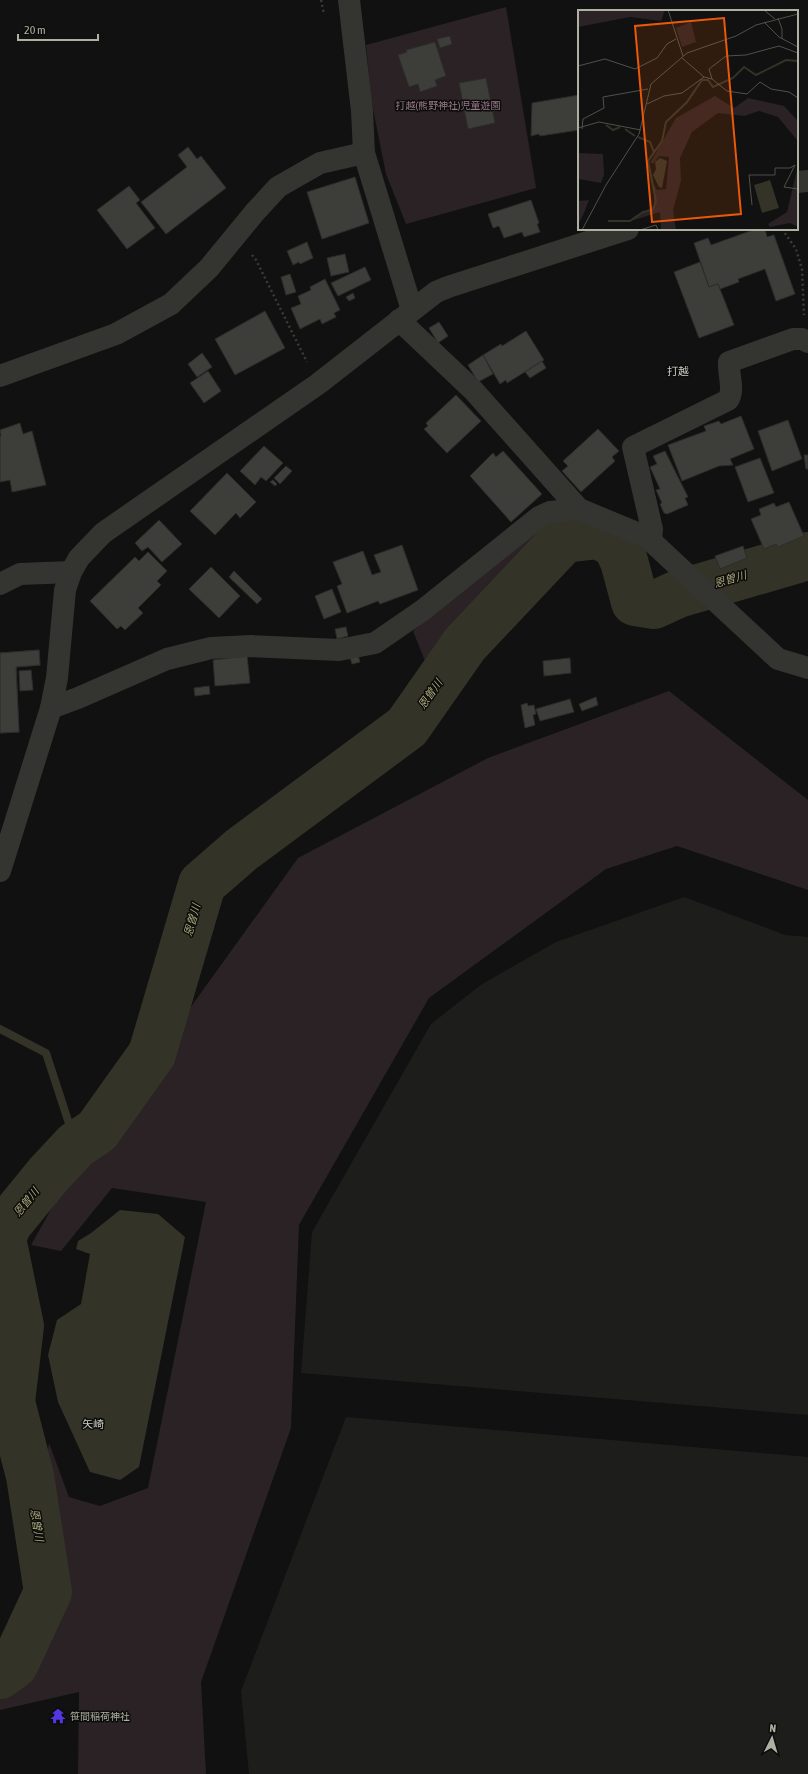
<svg xmlns="http://www.w3.org/2000/svg" width="808" height="1774" font-family="'Asap Condensed','Noto Sans JP',sans-serif">
<style>
.built{fill:#1d1e1c}
.green{fill:#2a2225}
.water{fill:#333327}
.lines{fill:none;stroke-linecap:round;stroke-linejoin:round}
.stream{stroke:#333327;stroke-width:8}
.river{stroke:#333327;stroke-width:48}
.building{fill:#3d3e3a;stroke:#2b2d2a}
.path{stroke:#3b3c37;stroke-width:2.5;stroke-dasharray:2 3;stroke-linecap:butt}
.minor{stroke:#343531;stroke-width:22}
.labels{text-anchor:middle;dominant-baseline:central;stroke-width:3;stroke-linejoin:round;paint-order:stroke}
.park-label{font-size:10px;fill:#9a7a88;stroke:#0b0c0b}
.poi-label{font-size:10px;fill:#aeb1a2;stroke:#0b0c0b;text-anchor:start}
.neighbourhood-label{font-size:11px;fill:#cacdc2;stroke:#0b0c0b}
.water-label{font-size:11px;font-style:italic;fill:#aaa87b;stroke:#0b0c0b}
.inset-river{fill:none;stroke:#333327;stroke-width:2}
.inset-road{fill:none;stroke:#4f514a;stroke-width:1}
.view{fill:#e8590c;fill-opacity:0.15;stroke:#e8590c;stroke-width:2}
.inset-edge{fill:none;stroke:#aeb1a2;stroke-width:2}
</style>
<rect width="100%" height="100%" fill="#101110"/>
<g class="built">
<path d="M684,897L785,935L808,937V1415L301,1373L312,1232L431,1024L482,984L556,942Z"/>
<path d="M346,1417L808,1457V1774H249L241,1691Z"/>
</g>
<g class="green">
<path d="M506,7L536,188L406,224L386,174L371,99L366,45Z"/>
<path d="M580,519L556,535L473,622L463,624L431,676L413,631L539,522Z"/>
<path d="M669,691L808,800V890L677,846L606,869L429,998L299,1225L291,1428L201,1682L206,1774H78L79,1692L0,1710V1652L33,1638L47,1567L41,1490L49,1443L69,1497L100,1506L148,1488L206,1202L112,1188L61,1251L31,1245L72,1172L298,858L488,758Z"/>
</g>
<path class="water" d="M120,1210L158,1214L185,1237L139,1467L120,1480L90,1472L58,1402L48,1355L57,1320L81,1304L90,1254L76,1249L78,1241L91,1233Z"/>
<g class="lines">
<path class="stream" d="M0,1029L46,1053L76,1145"/>
<path class="river" d="M0,1675L14,1665L48,1592L30,1476L11,1402L20,1326L2,1238L8,1224L48,1175L76,1145L97,1131L152,1054L202,884L241,850L407,727L465,644L564,539L598,535L616,544L624,561L635,602L654,605L678,594L808,556"/>
</g>
<g class="building">
<path d="M450,36L452,44L440,48L437,39Z"/>
<path d="M435,42L446,76L435,80L437,86L420,92L418,84L409,87L398,55L407,52L406,50Z"/>
<path d="M486,78L495,123L468,129L459,83Z"/>
<path d="M579,95V130L540,136L539,134L531,136L532,103Z"/>
<path d="M188,147L197,159L201,156L226,188L166,234L141,202L187,167L178,155Z"/>
<path d="M355,177L369,223L322,239L307,192Z"/>
<path d="M129,186L140,200L136,203L155,228L127,249L97,210Z"/>
<path d="M531,200L539,223L537,224L540,232L524,237L522,232L504,238L499,226L493,228L488,214Z"/>
<path d="M756,229H765L767,237L774,235L795,294L776,301L765,269L738,279L739,282L720,289L718,284L709,287L694,243L708,238L711,245Z"/>
<path d="M307,242L313,258L300,264L299,262L293,265L287,251Z"/>
<path d="M345,254L349,272L331,276L327,258Z"/>
<path d="M700,262L709,287L718,284L734,325L699,338L674,272Z"/>
<path d="M365,267L371,280L338,296L331,283Z"/>
<path d="M290,274L296,292L286,295L281,277Z"/>
<path d="M325,279L340,310L334,313L336,317L322,324L320,319L300,329L291,308L301,304L298,296L311,290L310,287Z"/>
<path d="M353,293L355,298L349,301L346,297Z"/>
<path d="M265,311L285,348L235,375L215,339Z"/>
<path d="M439,322L448,336L438,343L429,328Z"/>
<path d="M526,331L544,360L507,383L506,380L500,384L483,355L501,344L502,346Z"/>
<path d="M202,353L212,367L197,377L188,364Z"/>
<path d="M483,355L493,374L478,382L468,365Z"/>
<path d="M542,361L546,368L530,378L525,372Z"/>
<path d="M208,371L221,391L204,403L190,383Z"/>
<path d="M456,395L481,421L447,453L424,429L428,426L426,423Z"/>
<path d="M741,416L754,449L730,459L733,465L719,466L682,481L668,445L706,431L704,426L719,421L721,424Z"/>
<path d="M788,420L802,459L772,471L758,431Z"/>
<path d="M20,423L23,434L32,431L46,485L12,492L10,480L0,482V437L1,436L0,430Z"/>
<path d="M598,429L619,451L612,457L615,461L581,492L562,471L568,466L563,461Z"/>
<path d="M264,446L283,463L266,481L261,477L255,485L240,471Z"/>
<path d="M503,451L542,494L511,522L470,476L493,453L496,457Z"/>
<path d="M665,451L688,497L685,498L688,505L667,514L664,513L660,504L662,503L656,490L660,489L650,467L657,464L653,456Z"/>
<path d="M804,455H808V469H806Z"/>
<path d="M760,458L774,493L748,502L735,467Z"/>
<path d="M286,466L292,471L280,484L274,478Z"/>
<path d="M227,473L256,502L240,518L236,513L215,535L190,511Z"/>
<path d="M273,480L277,484L275,486L270,482Z"/>
<path d="M789,502L804,536L778,547L776,544L764,549L751,519L761,515L759,509L774,503L776,507Z"/>
<path d="M159,520L182,544L162,562L148,547L142,551L135,543Z"/>
<path d="M402,545L418,590L380,604L378,601L347,613L337,586L342,584L333,562L363,551L372,575L381,572L374,555Z"/>
<path d="M743,546L747,558L720,569L715,556Z"/>
<path d="M148,552L167,571L157,581L161,585L138,608L143,613L125,630L121,626L117,629L90,601L135,557L139,561Z"/>
<path d="M211,567L240,596L219,618L189,589Z"/>
<path d="M234,571L262,599L257,604L229,577Z"/>
<path d="M332,589L341,612L324,619L315,596Z"/>
<path d="M346,627L348,636L337,639L335,629Z"/>
<path d="M39,650L40,665L16,667L19,732L0,733V653Z"/>
<path d="M39,650L40,665L16,667L19,732L0,733V653Z"/>
<path d="M358,655L360,662L352,664L350,657Z"/>
<path d="M247,656L250,683L215,686L213,660Z"/>
<path d="M570,658L571,673L544,676L543,661Z"/>
<path d="M31,670L33,690L20,691L19,671Z"/>
<path d="M209,686L210,694L195,696L194,688Z"/>
<path d="M596,697L598,705L582,711L579,704Z"/>
<path d="M570,699L574,712L540,721L536,709Z"/>
<path d="M527,703L528,706L534,705L536,714L533,715L535,725L525,728L521,705Z"/>
<path d="M56,1714H61L60,1718H55Z"/>
</g>
<g class="lines">
<g class="path">
<path d="M321,0L324,14"/>
<path d="M782,229L796,249L802,269L804,315"/>
<path d="M252,255L256,260L307,362"/>
</g>
<g class="minor">
<path d="M349,0L362,111L364,153L412,310"/>
<path d="M797,182L808,181"/>
<path d="M399,320L473,390L579,509"/>
<path d="M0,376L116,334L171,304L209,268L255,212L278,187L320,163L364,153"/>
<path d="M651,541L652,529L633,447L728,400C735,390 728,375 729,362L793,339H802L808,342"/>
<path d="M0,584L20,574L71,572"/>
<path d="M51,708L78,698L167,659L211,648L251,646L339,650L375,643L423,610L539,517L550,512L579,509L644,536L651,541L778,659L808,668"/>
<path d="M0,871L51,708L57,678L65,590L71,572L79,558L103,533L318,384L436,292L448,287L628,229"/>
</g>
</g>
<defs>
<symbol id="temple-bare" viewBox="-9 -9 18 18"><path d="M0-6L5-2H3V0L6.5 2.5H4V6H1.5V3h-3V6H-4V2.5H-6.5L-3 0V-2H-5Z" fill="#5437e1" stroke="#0b0c0b" stroke-width="2.5" paint-order="stroke"/></symbol>
</defs>
<g fill-rule="evenodd">
<use href="#temple-bare" x="47" y="1705" width="22" height="22"/>
</g>
<g class="labels">
<g class="park-label">
<text x="448" y="105">打越(熊野神社)児童遊園</text>
</g>
<g class="poi-label">
<text x="70" y="1716">笹間稲荷神社</text>
</g>
<g class="neighbourhood-label">
<text x="678" y="371">打越</text>
<text x="93" y="1424">矢崎</text>
</g>
<g class="water-label">
<text transform="translate(730 579) rotate(-16)">恩曽川</text>
<text transform="translate(430 694) rotate(-55)">恩曽川</text>
<text transform="translate(192 920) rotate(-74)">恩曽川</text>
<text transform="translate(26 1202) rotate(-51)">恩曽川</text>
<text transform="translate(37 1525) rotate(81)">恩曽川</text>
</g>
</g>
<g transform="translate(578 10)">
<rect width="220" height="220" fill="#101110"/>
<path d="M0,0H87L83,11L52,7L0,17ZM113,12L118,32L104,37L98,18ZM137,86L156,98L170,88L206,96L220,111V217L212,213L192,217L190,214L209,202L219,160V130L200,107L181,101L166,106L140,103L114,122L102,148L103,171L95,200L98,220H83L82,202L56,210L54,208L76,196V175L79,180L88,179L91,147L81,146L76,153H72L98,108ZM0,143L25,144L26,165L23,173L0,169ZM11,190L6,203L0,215V191Z" fill="#2a2225"/>
<path d="M82,148L89,151L84,178L81,177L75,165L78,159L77,152ZM192,170L201,198L184,203L176,175Z" fill="#333327"/>
<path class="inset-river" d="M28,115L35,120L42,117M47,119L57,126M60,127L72,132L76,142M30,211H52L65,202L75,200L78,191L70,151L84,131L88,112L109,92L124,70H130L135,77L155,68L166,57L178,65L208,50L220,51"/>
<path class="inset-road" d="M90,0L105,46M186,0L197,9M200,8L204,19V29M186,12L201,27L220,37M104,48L126,67M0,56L27,49L57,59L79,48L89,34L98,29M134,69L131,59L148,46L168,45L201,36L220,43M69,94L86,86L104,83L126,67L134,69L149,81L169,84L182,72L193,79L211,82L220,88M0,118L21,112L63,120M4,119L5,109L26,98L25,87L70,79M174,195L171,165H197V158H212L217,155L206,177L220,179M4,220L28,175L61,124L73,74L109,43L158,26L178,15L220,4M62,220L78,215L80,220"/>
<path class="view" d="M146,8L163,204L74,212L57,16Z"/>
<rect width="220" height="220" class="inset-edge"/>
</g>
<g transform="translate(772 1738) rotate(5)" stroke="#0b0c0b" stroke-width="3" paint-order="stroke">
<path d="M0-3L7 15L0 10L-7 15Z" fill="#aeb1a2"/>
<text y="-6" font-size="11" font-weight="bold" text-anchor="middle" fill="#aeb1a2">N</text>
</g>
<path d="M18 34v6h80v-6" fill="none" stroke="#aeb1a2" stroke-width="2"/>
<text x="24" y="34" font-size="12" fill="#aeb1a2" stroke="#0b0c0b" stroke-width="3" paint-order="stroke">20 m</text>
</svg>
